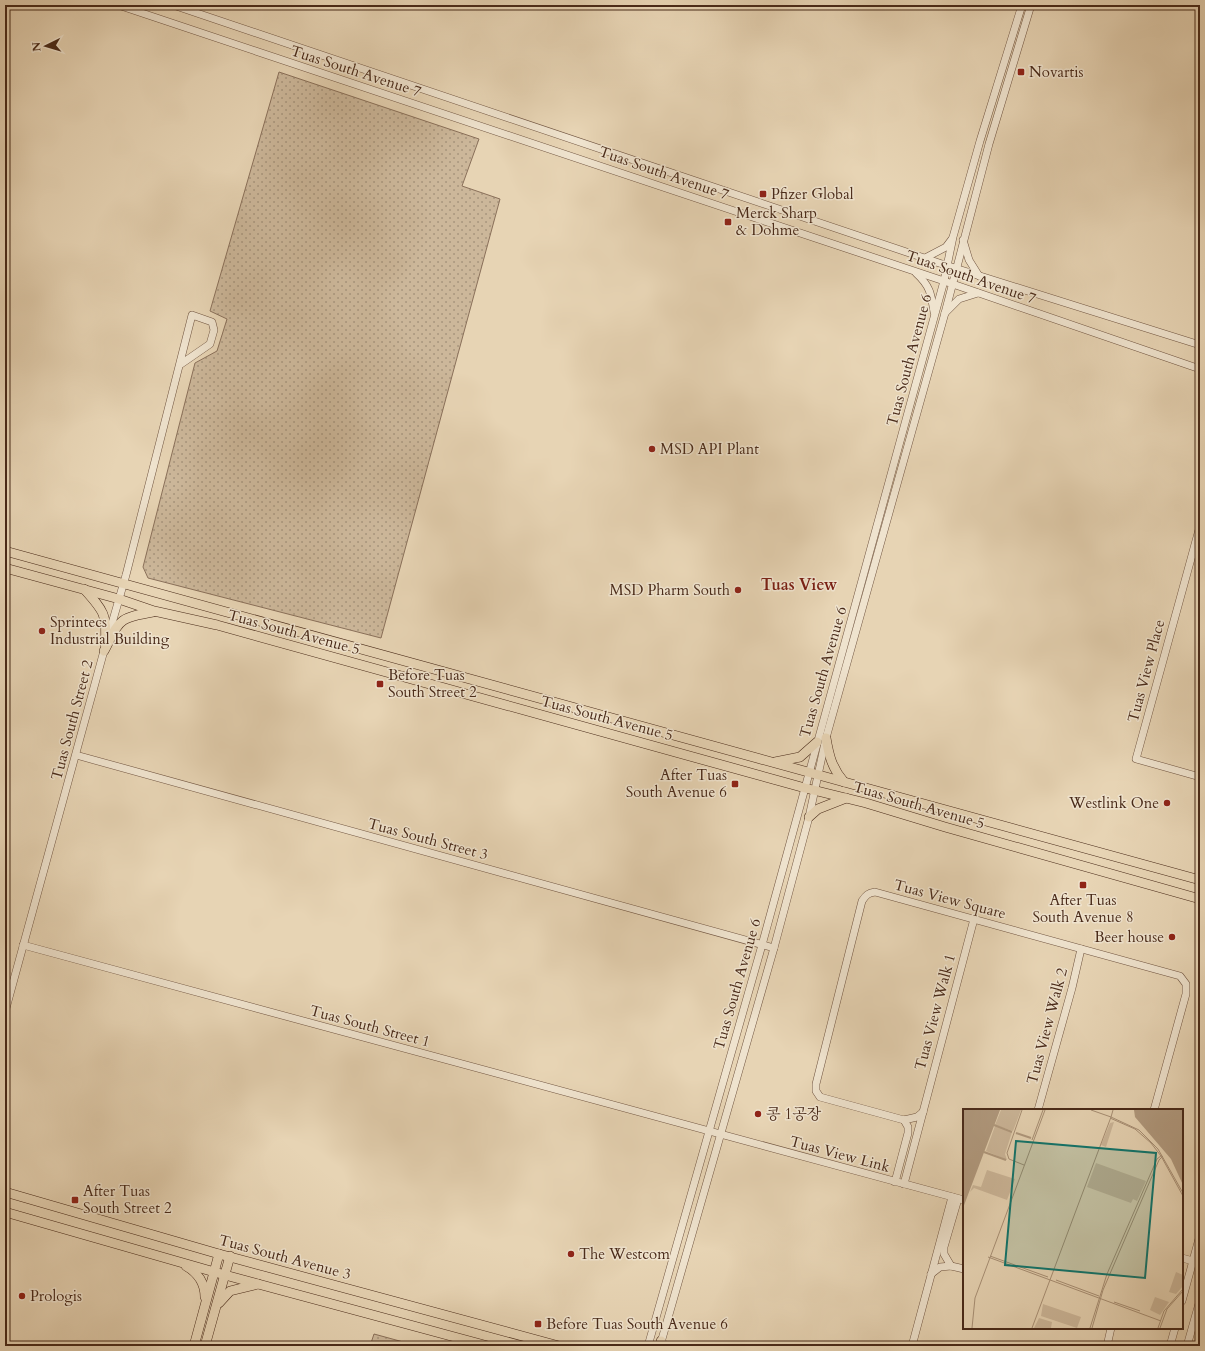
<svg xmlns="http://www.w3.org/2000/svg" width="1205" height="1351" font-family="Cardo,'Noto Serif KR',serif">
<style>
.grass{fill:url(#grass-dots);stroke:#8a705a}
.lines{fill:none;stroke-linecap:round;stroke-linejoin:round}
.minor-casing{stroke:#705440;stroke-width:8}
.major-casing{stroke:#492a19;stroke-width:10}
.minor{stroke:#efe3ce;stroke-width:7}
.major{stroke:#e7d4b4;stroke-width:9}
.poi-dot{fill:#8f2418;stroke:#efe3ce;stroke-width:1.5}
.labels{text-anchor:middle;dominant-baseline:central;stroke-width:3;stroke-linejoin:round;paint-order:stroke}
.street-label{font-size:15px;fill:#492a19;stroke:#efe3ce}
.poi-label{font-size:15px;fill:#492a19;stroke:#efe3ce;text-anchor:start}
.neighbourhood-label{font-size:16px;font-weight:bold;fill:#7a1f14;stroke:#efe3ce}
.inset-river{fill:none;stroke:#b19a7f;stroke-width:2}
.inset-road{fill:none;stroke:#a89076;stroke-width:1}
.view{fill:#0f766e;fill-opacity:0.15;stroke:#0f766e;stroke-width:2}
.inset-edge{fill:none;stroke:#492a19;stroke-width:2}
</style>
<defs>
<pattern id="grass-dots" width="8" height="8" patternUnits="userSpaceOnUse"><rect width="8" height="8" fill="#ccb79a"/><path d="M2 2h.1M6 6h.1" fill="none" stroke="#a8957d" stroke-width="1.8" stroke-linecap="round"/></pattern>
</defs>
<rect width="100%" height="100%" fill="#e7d4b4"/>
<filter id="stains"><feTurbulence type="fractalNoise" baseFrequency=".005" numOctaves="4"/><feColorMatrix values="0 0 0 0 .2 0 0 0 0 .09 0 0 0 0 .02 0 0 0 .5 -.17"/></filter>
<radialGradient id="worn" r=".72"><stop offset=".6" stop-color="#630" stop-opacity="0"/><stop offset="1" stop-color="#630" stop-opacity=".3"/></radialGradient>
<g class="grass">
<path d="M279,72L479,139L462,186L500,199L381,638L148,578L143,567L195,363L217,351L227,319L210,311Z"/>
<path d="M374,1334L418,1346H370Z"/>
</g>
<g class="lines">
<defs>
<g id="minor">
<path d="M118,5L944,281L1200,369"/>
<path d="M173,5L942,264L1200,345"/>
<path d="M963,240L969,260L979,276"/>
<path d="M925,258L946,247L952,239"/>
<path d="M916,273C930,286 931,293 934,312"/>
<path d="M945,313L959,299L978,293"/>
<path d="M1200,526L1136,759L1200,777"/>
<path d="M108,637L126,575L192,315L212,322L214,330L210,344L181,364"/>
<path d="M76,755L774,948"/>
<path d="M23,945L964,1200"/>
<path d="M5,1012L105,647"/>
<path d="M1038,1110L1072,988L1081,949"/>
<path d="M923,1112L917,1117L904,1120L820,1097L816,1091V1084L862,901C866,895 868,893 875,892L1180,976L1186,984V994L1154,1110"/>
<path d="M895,1182L908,1133V1127L904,1120"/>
<path d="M904,1184L974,919"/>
<path d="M958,1199L944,1247V1254L951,1266L964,1269"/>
<path d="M1182,1258L1193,1261"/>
<path d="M931,1274L940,1267L951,1266"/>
<path d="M1182,1301L1200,1235"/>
<path d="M648,1346L762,945L944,281L953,237L980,141L1022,5"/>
<path d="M660,1346L774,948L809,817L826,738L945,313L989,144L1031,5"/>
<path d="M912,1346L952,1197"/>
<path d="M1107,1346L1111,1328"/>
<path d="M1170,1346L1175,1328"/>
<path d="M1187,1346L1200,1300"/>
</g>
<g id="major">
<path d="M5,551L1200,880"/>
<path d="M5,568L119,599L154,611L217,625L805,788L866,803L945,827L1200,899"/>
<path d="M84,589C103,610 108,615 105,644"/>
<path d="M104,651C120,620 117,618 153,612"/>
<path d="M826,738C829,756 832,768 844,782"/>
<path d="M775,762L800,757L817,742"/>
<path d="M809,817L818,809L846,798"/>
<path d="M5,1192L219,1254L559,1346"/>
<path d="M5,1212L225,1275L488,1346"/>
<path d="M186,1266C198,1273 205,1283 205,1297"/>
<path d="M219,1303L230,1291L258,1284"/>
<path d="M661,1341L663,1346"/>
<path d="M194,1346L219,1254"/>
<path d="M205,1346L230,1256"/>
</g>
</defs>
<use href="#minor" class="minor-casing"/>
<use href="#major" class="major-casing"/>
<use href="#minor" class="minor"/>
<use href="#major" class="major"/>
</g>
<g class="poi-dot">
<rect x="1017" y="68" width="8" height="8" rx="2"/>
<rect x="759" y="190" width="8" height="8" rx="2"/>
<rect x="724" y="218" width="8" height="8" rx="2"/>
<circle cx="652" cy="449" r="4"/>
<circle cx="738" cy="590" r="4"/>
<circle cx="42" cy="631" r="4"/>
<rect x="376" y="680" width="8" height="8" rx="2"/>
<rect x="731" y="780" width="8" height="8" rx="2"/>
<circle cx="1167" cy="803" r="4"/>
<rect x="1079" y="881" width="8" height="8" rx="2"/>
<circle cx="1172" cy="937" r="4"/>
<circle cx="758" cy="1114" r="4"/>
<rect x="71" y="1196" width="8" height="8" rx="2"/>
<circle cx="571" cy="1254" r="4"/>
<circle cx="22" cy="1296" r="4"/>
<rect x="534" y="1320" width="8" height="8" rx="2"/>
</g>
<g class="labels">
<g class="street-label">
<text transform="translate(356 71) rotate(18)">Tuas South Avenue 7</text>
<text transform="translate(664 173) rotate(19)">Tuas South Avenue 7</text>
<text transform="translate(971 277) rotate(19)">Tuas South Avenue 7</text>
<text transform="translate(909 360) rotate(-75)">Tuas South Avenue 6</text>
<text transform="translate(294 632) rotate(15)">Tuas South Avenue 5</text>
<text transform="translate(1146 671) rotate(-75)">Tuas View Place</text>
<text transform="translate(823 672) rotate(-74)">Tuas South Avenue 6</text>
<text transform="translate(607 718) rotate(15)">Tuas South Avenue 5</text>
<text transform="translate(72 720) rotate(-75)">Tuas South Street 2</text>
<text transform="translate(919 805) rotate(16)">Tuas South Avenue 5</text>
<text transform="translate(428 839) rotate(15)">Tuas South Street 3</text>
<text transform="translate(950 899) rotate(15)">Tuas View Square</text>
<text transform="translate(737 984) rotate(-74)">Tuas South Avenue 6</text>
<text transform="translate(935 1012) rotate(-75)">Tuas View Walk 1</text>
<text transform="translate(370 1026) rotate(15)">Tuas South Street 1</text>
<text transform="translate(1047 1026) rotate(-75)">Tuas View Walk 2</text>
<text transform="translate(840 1154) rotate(15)">Tuas View Link</text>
<text transform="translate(285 1257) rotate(15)">Tuas South Avenue 3</text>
</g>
<g class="poi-label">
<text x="1029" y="72">Novartis</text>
<text x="771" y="194">Pfizer Global</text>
<text x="736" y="213">Merck Sharp<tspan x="736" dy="17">&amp; Dohme</tspan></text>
<text x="660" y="449">MSD API Plant</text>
<text x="730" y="590" text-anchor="end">MSD Pharm South</text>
<text x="50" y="622">Sprintecs<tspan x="50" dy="17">Industrial Building</tspan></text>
<text x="388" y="675">Before Tuas<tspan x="388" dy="17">South Street 2</tspan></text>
<text x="727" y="775" text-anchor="end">After Tuas<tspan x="727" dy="17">South Avenue 6</tspan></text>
<text x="1159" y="803" text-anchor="end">Westlink One</text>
<text x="1083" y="900" text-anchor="middle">After Tuas<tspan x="1083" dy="17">South Avenue 8</tspan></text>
<text x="1164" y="937" text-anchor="end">Beer house</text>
<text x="766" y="1114">콩 1공장</text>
<text x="83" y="1191">After Tuas<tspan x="83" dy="17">South Street 2</tspan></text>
<text x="579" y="1254">The Westcom</text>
<text x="30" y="1296">Prologis</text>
<text x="546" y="1324">Before Tuas South Avenue 6</text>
</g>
<g class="neighbourhood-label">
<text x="799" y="585">Tuas View</text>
</g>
</g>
<g transform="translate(963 1109)">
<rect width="220" height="220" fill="#e7d4b4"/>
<path d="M38,1H58L50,22L32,16ZM151,13L143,38L138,36L147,14ZM32,17L49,23L42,45L44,51L23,42ZM133,54L183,72L174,92L170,90L168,94L124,78ZM24,61L52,70L44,91L11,79L7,83L10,76L18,78ZM213,163L220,166V177L213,185L206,183ZM192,188L206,193L197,206L187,201ZM80,195L118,208L114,219L78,207ZM76,209L89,213L88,219H71Z" fill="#ccb79a"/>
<path d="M0,1H37L0,99ZM171,1H220V76L208,50L172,8Z" fill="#b19a7f"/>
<path class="inset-river" d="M31,16L49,23M53,24L68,29M21,43L43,51"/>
<path class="inset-road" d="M59,1L44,44L46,50L61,56M150,1L148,8L176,21L195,40L220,84M147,9L172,20L188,34L198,47L220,87M69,31L80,1M27,147L85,168M25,148L198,212M93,171L136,187M151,193L177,202M9,219L12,189L82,1M69,219L148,8L128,1M127,219L144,165L194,50L199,46M129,219L140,181L196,51L200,47M195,219L201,202L220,180M197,219L204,200L220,182"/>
<path class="view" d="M53,32L193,44L182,169L42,156Z"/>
<rect width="220" height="220" class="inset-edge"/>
</g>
<rect width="1205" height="1351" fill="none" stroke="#e7d4b4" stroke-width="20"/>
<rect x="6" y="6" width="1193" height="1339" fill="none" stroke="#492a19" stroke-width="2"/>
<rect x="10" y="10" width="1185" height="1331" fill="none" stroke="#492a19"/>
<g transform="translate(46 46) rotate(265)" stroke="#efe3ce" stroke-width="3" paint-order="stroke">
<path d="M0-3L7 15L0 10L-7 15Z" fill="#492a19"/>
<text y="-6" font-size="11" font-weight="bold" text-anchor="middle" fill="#492a19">N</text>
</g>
<rect width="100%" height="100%" filter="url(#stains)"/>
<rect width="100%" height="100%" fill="url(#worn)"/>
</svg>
